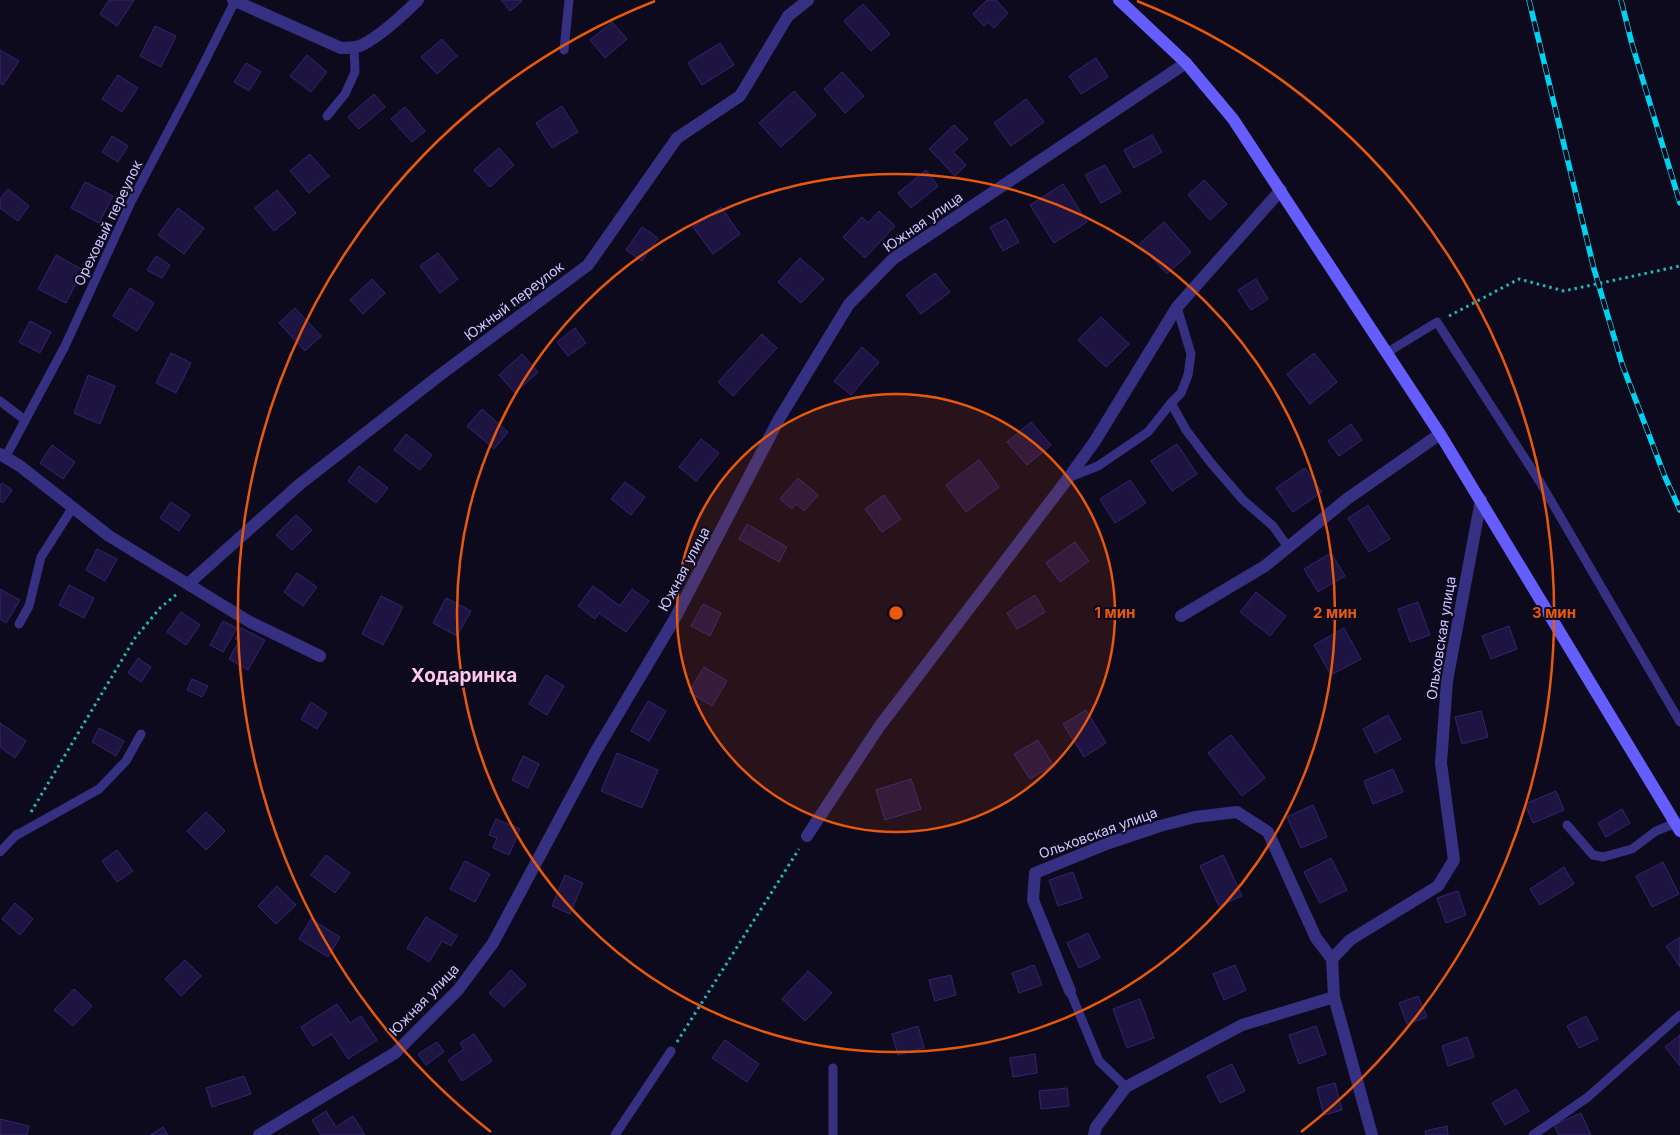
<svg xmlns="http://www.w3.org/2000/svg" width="1680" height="1135" viewBox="0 0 1680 1135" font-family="Inter,sans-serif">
<rect width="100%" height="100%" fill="#0e0a1e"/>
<g fill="#1e1441" stroke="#34246f">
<path d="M 109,0 L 134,0 L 117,26 L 100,14 Z"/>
<path d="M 501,0 L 521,0 L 522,1 L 510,11 Z"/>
<path d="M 987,0 L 996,0 L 1008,13 L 994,28 L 988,22 L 984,26 L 973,14 Z"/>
<path d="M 863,4 L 890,34 L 871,51 L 844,21 Z"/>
<path d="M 612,22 L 627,39 L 605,58 L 590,40 Z"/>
<path d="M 155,26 L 176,36 L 161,67 L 140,56 Z"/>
<path d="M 442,39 L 457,56 L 437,74 L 421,57 Z"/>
<path d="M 720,43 L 734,65 L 702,85 L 688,63 Z"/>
<path d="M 0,50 L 19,61 L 3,85 L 0,83 Z"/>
<path d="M 307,55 L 327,72 L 311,92 L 290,76 Z"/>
<path d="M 1096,58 L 1108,77 L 1081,94 L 1069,76 Z"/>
<path d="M 246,63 L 261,72 L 249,91 L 234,82 Z"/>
<path d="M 842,72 L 864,96 L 845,113 L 824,89 Z"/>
<path d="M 118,75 L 138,88 L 122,112 L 102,99 Z"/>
<path d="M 794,91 L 816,115 L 781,147 L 759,123 Z"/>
<path d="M 374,94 L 385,107 L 359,129 L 348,117 Z"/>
<path d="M 1026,99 L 1044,122 L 1011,146 L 994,123 Z"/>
<path d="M 562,106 L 578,132 L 552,148 L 536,123 Z"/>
<path d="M 405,107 L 425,131 L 412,142 L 391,119 Z"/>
<path d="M 954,125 L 968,139 L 953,152 L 966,165 L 955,176 L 929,149 Z"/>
<path d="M 1152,135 L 1162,152 L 1134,168 L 1124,150 Z"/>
<path d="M 112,136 L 128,146 L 118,162 L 102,152 Z"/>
<path d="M 499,148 L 514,165 L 490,187 L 474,170 Z"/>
<path d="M 310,154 L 329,176 L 309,193 L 290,171 Z"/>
<path d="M 1105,165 L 1121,192 L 1101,203 L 1085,175 Z"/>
<path d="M 926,170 L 938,186 L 911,208 L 898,193 Z"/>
<path d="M 1204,180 L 1227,204 L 1210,220 L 1188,195 Z"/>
<path d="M 85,182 L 113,196 L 99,223 L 71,208 Z"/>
<path d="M 1063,184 L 1087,222 L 1054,243 L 1030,205 Z"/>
<path d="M 8,189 L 29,206 L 18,221 L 0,208 L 0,199 Z"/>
<path d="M 277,190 L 296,213 L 274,231 L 255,208 Z"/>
<path d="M 721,207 L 740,234 L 713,254 L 693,227 Z"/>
<path d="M 178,208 L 204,228 L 184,254 L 158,235 Z"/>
<path d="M 879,211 L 895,226 L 865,258 L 843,237 L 862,217 L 868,223 Z"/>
<path d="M 1006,219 L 1019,242 L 1003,251 L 990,227 Z"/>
<path d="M 1164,222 L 1191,252 L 1167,274 L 1139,244 Z"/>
<path d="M 642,227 L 658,238 L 642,261 L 626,250 Z"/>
<path d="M 438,253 L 458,279 L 440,293 L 420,266 Z"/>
<path d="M 56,255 L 83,270 L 66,303 L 38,289 Z"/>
<path d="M 156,256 L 170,265 L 162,278 L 147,270 Z"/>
<path d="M 800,258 L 824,279 L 801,303 L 778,282 Z"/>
<path d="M 935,273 L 950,292 L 921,314 L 906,295 Z"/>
<path d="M 372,279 L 385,293 L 363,314 L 350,300 Z"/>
<path d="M 1256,279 L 1268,299 L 1251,310 L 1238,290 Z"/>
<path d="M 130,288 L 154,303 L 137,331 L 113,316 Z"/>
<path d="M 295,308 L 321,336 L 305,351 L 279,323 Z"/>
<path d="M 1101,317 L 1129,344 L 1106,367 L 1078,340 Z"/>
<path d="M 30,321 L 51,332 L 40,353 L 19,342 Z"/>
<path d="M 575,328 L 586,343 L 568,356 L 557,342 Z"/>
<path d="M 762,334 L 777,348 L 733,396 L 718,382 Z"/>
<path d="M 862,347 L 879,362 L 851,395 L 834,381 Z"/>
<path d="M 171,353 L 191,363 L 176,393 L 156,383 Z"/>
<path d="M 1314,353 L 1337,382 L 1310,404 L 1287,374 Z"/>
<path d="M 522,354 L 538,372 L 515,393 L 499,375 Z"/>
<path d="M 88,375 L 115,386 L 100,424 L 74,413 Z"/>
<path d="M 482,409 L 508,432 L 494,449 L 467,426 Z"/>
<path d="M 1031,422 L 1051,445 L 1027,465 L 1007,442 Z"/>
<path d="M 1351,424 L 1362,440 L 1339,456 L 1328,441 Z"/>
<path d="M 406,434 L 432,455 L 420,470 L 394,450 Z"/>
<path d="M 701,439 L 719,453 L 696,481 L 679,467 Z"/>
<path d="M 1177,444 L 1197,474 L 1172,491 L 1151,461 Z"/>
<path d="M 52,445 L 75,462 L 63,479 L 40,463 Z"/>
<path d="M 979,460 L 999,487 L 966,512 L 946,485 Z"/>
<path d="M 359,466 L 388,488 L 376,503 L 348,481 Z"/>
<path d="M 1305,468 L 1322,492 L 1293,512 L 1276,488 Z"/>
<path d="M 798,478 L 818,495 L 804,511 L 796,504 L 792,509 L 780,499 Z"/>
<path d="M 1130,480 L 1146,503 L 1115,523 L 1100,499 Z"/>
<path d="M 625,482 L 645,497 L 631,515 L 611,499 Z"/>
<path d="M 2,483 L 12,490 L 3,503 L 0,501 L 0,486 Z"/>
<path d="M 884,495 L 901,519 L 882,532 L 865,509 Z"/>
<path d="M 171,502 L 190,515 L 179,531 L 160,518 Z"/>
<path d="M 1368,505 L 1390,539 L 1369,552 L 1348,518 Z"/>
<path d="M 296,515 L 312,530 L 292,550 L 276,535 Z"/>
<path d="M 747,524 L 787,547 L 779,562 L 739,539 Z"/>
<path d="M 1075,542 L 1089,561 L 1060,582 L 1046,563 Z"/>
<path d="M 97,549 L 117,559 L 105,581 L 86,570 Z"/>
<path d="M 1331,553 L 1345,576 L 1318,592 L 1304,569 Z"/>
<path d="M 297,573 L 317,587 L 303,606 L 284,592 Z"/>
<path d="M 69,585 L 94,598 L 84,618 L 59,605 Z"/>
<path d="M 593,586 L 620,606 L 632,589 L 649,601 L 626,632 L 599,613 L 595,619 L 578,606 Z"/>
<path d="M 0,589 L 20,600 L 6,623 L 0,619 Z"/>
<path d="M 1256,592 L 1286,616 L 1270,636 L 1240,612 Z"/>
<path d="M 1035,595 L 1045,612 L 1017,629 L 1007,613 Z"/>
<path d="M 381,596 L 403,607 L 383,645 L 362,634 Z"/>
<path d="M 446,598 L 471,611 L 457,636 L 433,623 Z"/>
<path d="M 1418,602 L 1430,635 L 1410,642 L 1398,609 Z"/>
<path d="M 703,604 L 721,613 L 710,636 L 691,626 Z"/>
<path d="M 181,612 L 200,625 L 186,645 L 167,632 Z"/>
<path d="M 223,621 L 237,628 L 223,652 L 210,645 Z"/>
<path d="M 1509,626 L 1517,649 L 1491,659 L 1482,636 Z"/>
<path d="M 241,628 L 265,640 L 248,670 L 229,659 L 239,641 L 235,639 Z"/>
<path d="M 1344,628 L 1361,659 L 1331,675 L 1314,645 Z"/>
<path d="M 138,658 L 151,667 L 141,682 L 128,673 Z"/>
<path d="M 704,667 L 727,681 L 712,706 L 689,692 Z"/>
<path d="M 546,675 L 564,686 L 547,715 L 529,704 Z"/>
<path d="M 192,679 L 208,686 L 202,697 L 187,690 Z"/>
<path d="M 648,701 L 666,711 L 649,741 L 631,731 Z"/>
<path d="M 311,702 L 327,713 L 317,729 L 301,719 Z"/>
<path d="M 1086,710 L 1106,743 L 1084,757 L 1063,724 Z"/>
<path d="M 1481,711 L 1488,737 L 1462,744 L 1455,717 Z"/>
<path d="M 1388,715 L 1401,739 L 1375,753 L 1363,729 Z"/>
<path d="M 0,723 L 26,741 L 15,758 L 0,747 Z"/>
<path d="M 99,728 L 124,741 L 116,756 L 92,742 Z"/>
<path d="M 1231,735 L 1265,778 L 1242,796 L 1208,753 Z"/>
<path d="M 1038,740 L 1053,765 L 1030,779 L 1014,754 Z"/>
<path d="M 617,753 L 658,770 L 642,808 L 601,791 Z"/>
<path d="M 523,756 L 539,764 L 528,788 L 512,780 Z"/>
<path d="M 1393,769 L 1403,792 L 1373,804 L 1364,781 Z"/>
<path d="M 911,779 L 921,809 L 885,820 L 876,790 Z"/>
<path d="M 1556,791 L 1564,810 L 1533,823 L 1525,804 Z"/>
<path d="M 1313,805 L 1327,837 L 1301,848 L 1287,817 Z"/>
<path d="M 1622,809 L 1630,823 L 1606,837 L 1598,823 Z"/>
<path d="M 206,812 L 225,831 L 206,850 L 187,831 Z"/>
<path d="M 496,819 L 520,829 L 509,855 L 493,848 L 497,838 L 489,835 Z"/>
<path d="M 117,850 L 133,871 L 117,882 L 102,861 Z"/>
<path d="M 326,855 L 350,873 L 335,893 L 311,875 Z"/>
<path d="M 1223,855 L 1242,896 L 1219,906 L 1200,866 Z"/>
<path d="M 1331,858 L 1347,890 L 1320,903 L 1304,872 Z"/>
<path d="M 465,861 L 490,874 L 475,902 L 450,889 Z"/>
<path d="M 1663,862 L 1679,894 L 1652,907 L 1636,876 Z"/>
<path d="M 1564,867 L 1574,884 L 1540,905 L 1530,889 Z"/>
<path d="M 1073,872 L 1082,898 L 1058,906 L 1049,880 Z"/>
<path d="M 565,875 L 583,883 L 570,914 L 552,906 Z"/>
<path d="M 277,886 L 296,905 L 276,924 L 258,906 Z"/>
<path d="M 1458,891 L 1466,915 L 1446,923 L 1437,898 Z"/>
<path d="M 15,903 L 33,919 L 20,935 L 2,919 Z"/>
<path d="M 426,917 L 457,936 L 451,946 L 442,941 L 429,962 L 407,948 Z"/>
<path d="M 311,919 L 340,937 L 328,957 L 299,939 Z"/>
<path d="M 1088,933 L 1100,958 L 1079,968 L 1067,943 Z"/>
<path d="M 1680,937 L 1680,967 L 1666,946 Z"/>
<path d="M 185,960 L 201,976 L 181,996 L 165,979 Z"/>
<path d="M 1034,965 L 1042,985 L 1019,993 L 1012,973 Z"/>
<path d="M 1235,965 L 1246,990 L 1224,1000 L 1213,974 Z"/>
<path d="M 511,970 L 526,985 L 504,1007 L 489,993 Z"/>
<path d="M 808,971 L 832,993 L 805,1021 L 782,999 Z"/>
<path d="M 951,975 L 956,995 L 935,1001 L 929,980 Z"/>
<path d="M 74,989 L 92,1006 L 73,1026 L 54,1010 Z"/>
<path d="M 1418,996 L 1427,1017 L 1407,1024 L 1399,1003 Z"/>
<path d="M 1140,999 L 1154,1038 L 1127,1048 L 1113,1009 Z"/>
<path d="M 337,1004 L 350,1023 L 361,1016 L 377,1040 L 348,1059 L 332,1034 L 313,1046 L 301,1027 Z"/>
<path d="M 1586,1016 L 1598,1039 L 1579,1048 L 1567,1026 Z"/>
<path d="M 918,1026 L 924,1048 L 898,1055 L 892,1034 Z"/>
<path d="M 1316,1026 L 1326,1054 L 1299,1064 L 1289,1035 Z"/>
<path d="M 474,1034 L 492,1061 L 462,1081 L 448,1060 L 464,1049 L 460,1043 Z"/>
<path d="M 1680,1035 L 1680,1066 L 1665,1047 Z"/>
<path d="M 1467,1037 L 1474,1057 L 1448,1066 L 1442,1046 Z"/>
<path d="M 725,1040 L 759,1064 L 747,1082 L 712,1058 Z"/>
<path d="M 437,1042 L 444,1052 L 426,1065 L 418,1054 Z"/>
<path d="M 1035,1054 L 1037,1073 L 1013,1077 L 1010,1058 Z"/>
<path d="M 1232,1064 L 1245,1091 L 1220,1103 L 1207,1076 Z"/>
<path d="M 244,1076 L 251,1094 L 212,1107 L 206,1088 Z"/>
<path d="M 1335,1083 L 1342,1110 L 1324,1115 L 1317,1088 Z"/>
<path d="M 1067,1088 L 1069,1106 L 1041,1109 L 1039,1091 Z"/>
<path d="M 1516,1089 L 1529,1111 L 1505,1125 L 1492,1103 Z"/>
<path d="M 326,1111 L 336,1127 L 353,1116 L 365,1135 L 321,1135 L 312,1120 Z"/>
<path d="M 1581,1113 L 1591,1135 L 1559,1135 L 1554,1125 Z"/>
<path d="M 0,1119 L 29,1126 L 27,1135 L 0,1135 Z"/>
<path d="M 1447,1126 L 1448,1135 L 1426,1135 L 1425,1131 Z"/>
<path d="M 163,1127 L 168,1135 L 150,1135 Z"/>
</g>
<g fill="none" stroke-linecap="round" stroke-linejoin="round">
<g stroke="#21b9b3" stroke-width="3" stroke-dasharray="2.5 4" stroke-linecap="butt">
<path d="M 1449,316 L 1519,279 L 1564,291 L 1680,266"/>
<path d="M 31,812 L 135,638 L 160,608 L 177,594"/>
<path d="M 677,1042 L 799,849"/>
</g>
<g stroke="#353082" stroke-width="9">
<path d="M 564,50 L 569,0"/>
<path d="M 327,116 L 345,94 L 355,72 L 354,48"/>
<path d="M 1388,352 L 1437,322 L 1540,482 L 1680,722"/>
<path d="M 0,401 L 25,420"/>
<path d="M 1171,403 L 1186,430 L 1211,463 L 1243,500 L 1273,526 L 1288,547"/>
<path d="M 6,456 L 65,346 L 131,202 L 200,71 L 235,1"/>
<path d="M 1070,477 L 1098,466 L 1148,432 L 1171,403 L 1181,393 L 1188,375 L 1191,354 L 1177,307"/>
<path d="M 19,624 L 29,606 L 41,557 L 73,507"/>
<path d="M 1567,825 L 1593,855 L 1603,857 L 1632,849 L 1656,831 L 1676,823"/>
<path d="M 17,835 L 99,789 L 126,761 L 141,734"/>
<path d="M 0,852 L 17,834"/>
<path d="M 1070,991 L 1099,1061 L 1126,1087"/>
<path d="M 833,1068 L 833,1135"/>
<path d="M 615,1135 L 671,1051"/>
<path d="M 1533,1135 L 1588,1097 L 1680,1015"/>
</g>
<g stroke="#353082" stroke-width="12">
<path d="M 233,0 L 341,48 C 349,48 357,48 364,44 C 382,34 404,14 418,0"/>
<path d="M 0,454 L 20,466 L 109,536 L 250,622 L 320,656"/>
<path d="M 188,584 L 300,484 L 440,375 L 588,265 L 677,138 L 740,96 L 788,16 L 808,0"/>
<path d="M 1181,616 L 1265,566 L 1347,499 L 1440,434"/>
<path d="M 807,836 L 879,727 L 1069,477 L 1095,441 L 1177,307 L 1281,190"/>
<path d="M 1070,991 L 1033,900 L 1035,873 L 1109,843 L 1160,826 L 1195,817 L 1237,812 L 1268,832 L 1316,938 L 1332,959"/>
<path d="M 259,1135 L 395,1053 L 458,990 L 493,943 L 596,751 L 674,620 L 779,419 L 849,304 L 893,259 L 1186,63"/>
<path d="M 1094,1135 L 1096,1127 L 1126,1087 L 1242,1025 L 1334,997"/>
<path d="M 1372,1135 L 1334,997 L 1332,959 L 1350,940 L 1438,886 L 1454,860 L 1441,763 L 1447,681 L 1481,500"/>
</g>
<path stroke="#665dff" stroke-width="12" d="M 1119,0 L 1186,63 L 1233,119 L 1440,434 L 1680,831"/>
<defs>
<g id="rail">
<path d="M 1529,0 L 1594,269 L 1622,364 L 1665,477 L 1680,510"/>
<path d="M 1621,0 L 1632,44 L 1680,203"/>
</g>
</defs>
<use href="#rail" stroke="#00d3f1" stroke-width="5.5"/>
<use href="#rail" stroke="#0e0a1e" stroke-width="4" stroke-dasharray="11" stroke-linecap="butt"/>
</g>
<circle cx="896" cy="613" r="219" fill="#e8590c" fill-opacity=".12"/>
<g fill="none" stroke="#e8590c" stroke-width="2.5">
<circle cx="896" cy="613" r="219"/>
<circle cx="896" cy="613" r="439"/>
<path d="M491 1132A658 658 0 0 1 655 1M1137 1A658 658 0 0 1 1301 1132"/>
</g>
<g text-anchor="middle" stroke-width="4" stroke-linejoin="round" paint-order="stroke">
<g font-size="14" fill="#cec6ff" stroke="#0e0a1e">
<text transform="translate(923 222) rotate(-35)" y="5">Южная улица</text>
<text transform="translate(108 223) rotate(-64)" y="5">Ореховый переулок</text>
<text transform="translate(514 301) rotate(-37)" y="5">Южный переулок</text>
<text transform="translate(684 569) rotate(-62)" y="5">Южная улица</text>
<text transform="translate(1441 638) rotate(-81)" y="5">Ольховская улица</text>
<text transform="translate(1098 833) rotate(-20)" y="5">Ольховская улица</text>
<text transform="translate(424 1000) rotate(-46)" y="5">Южная улица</text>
</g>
<g font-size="19" font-weight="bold" fill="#ffc8ea" stroke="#0e0a1e">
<text x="464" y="682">Ходаринка</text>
</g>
</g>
<circle cx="896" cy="613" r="8" fill="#e8590c" stroke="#0e0a1e" stroke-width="2.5"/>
<g font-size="15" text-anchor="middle" font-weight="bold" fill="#e8590c" stroke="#0e0a1e" stroke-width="4" stroke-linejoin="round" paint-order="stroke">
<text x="1115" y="618">1 мин</text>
<text x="1335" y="618">2 мин</text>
<text x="1554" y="618">3 мин</text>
</g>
</svg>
